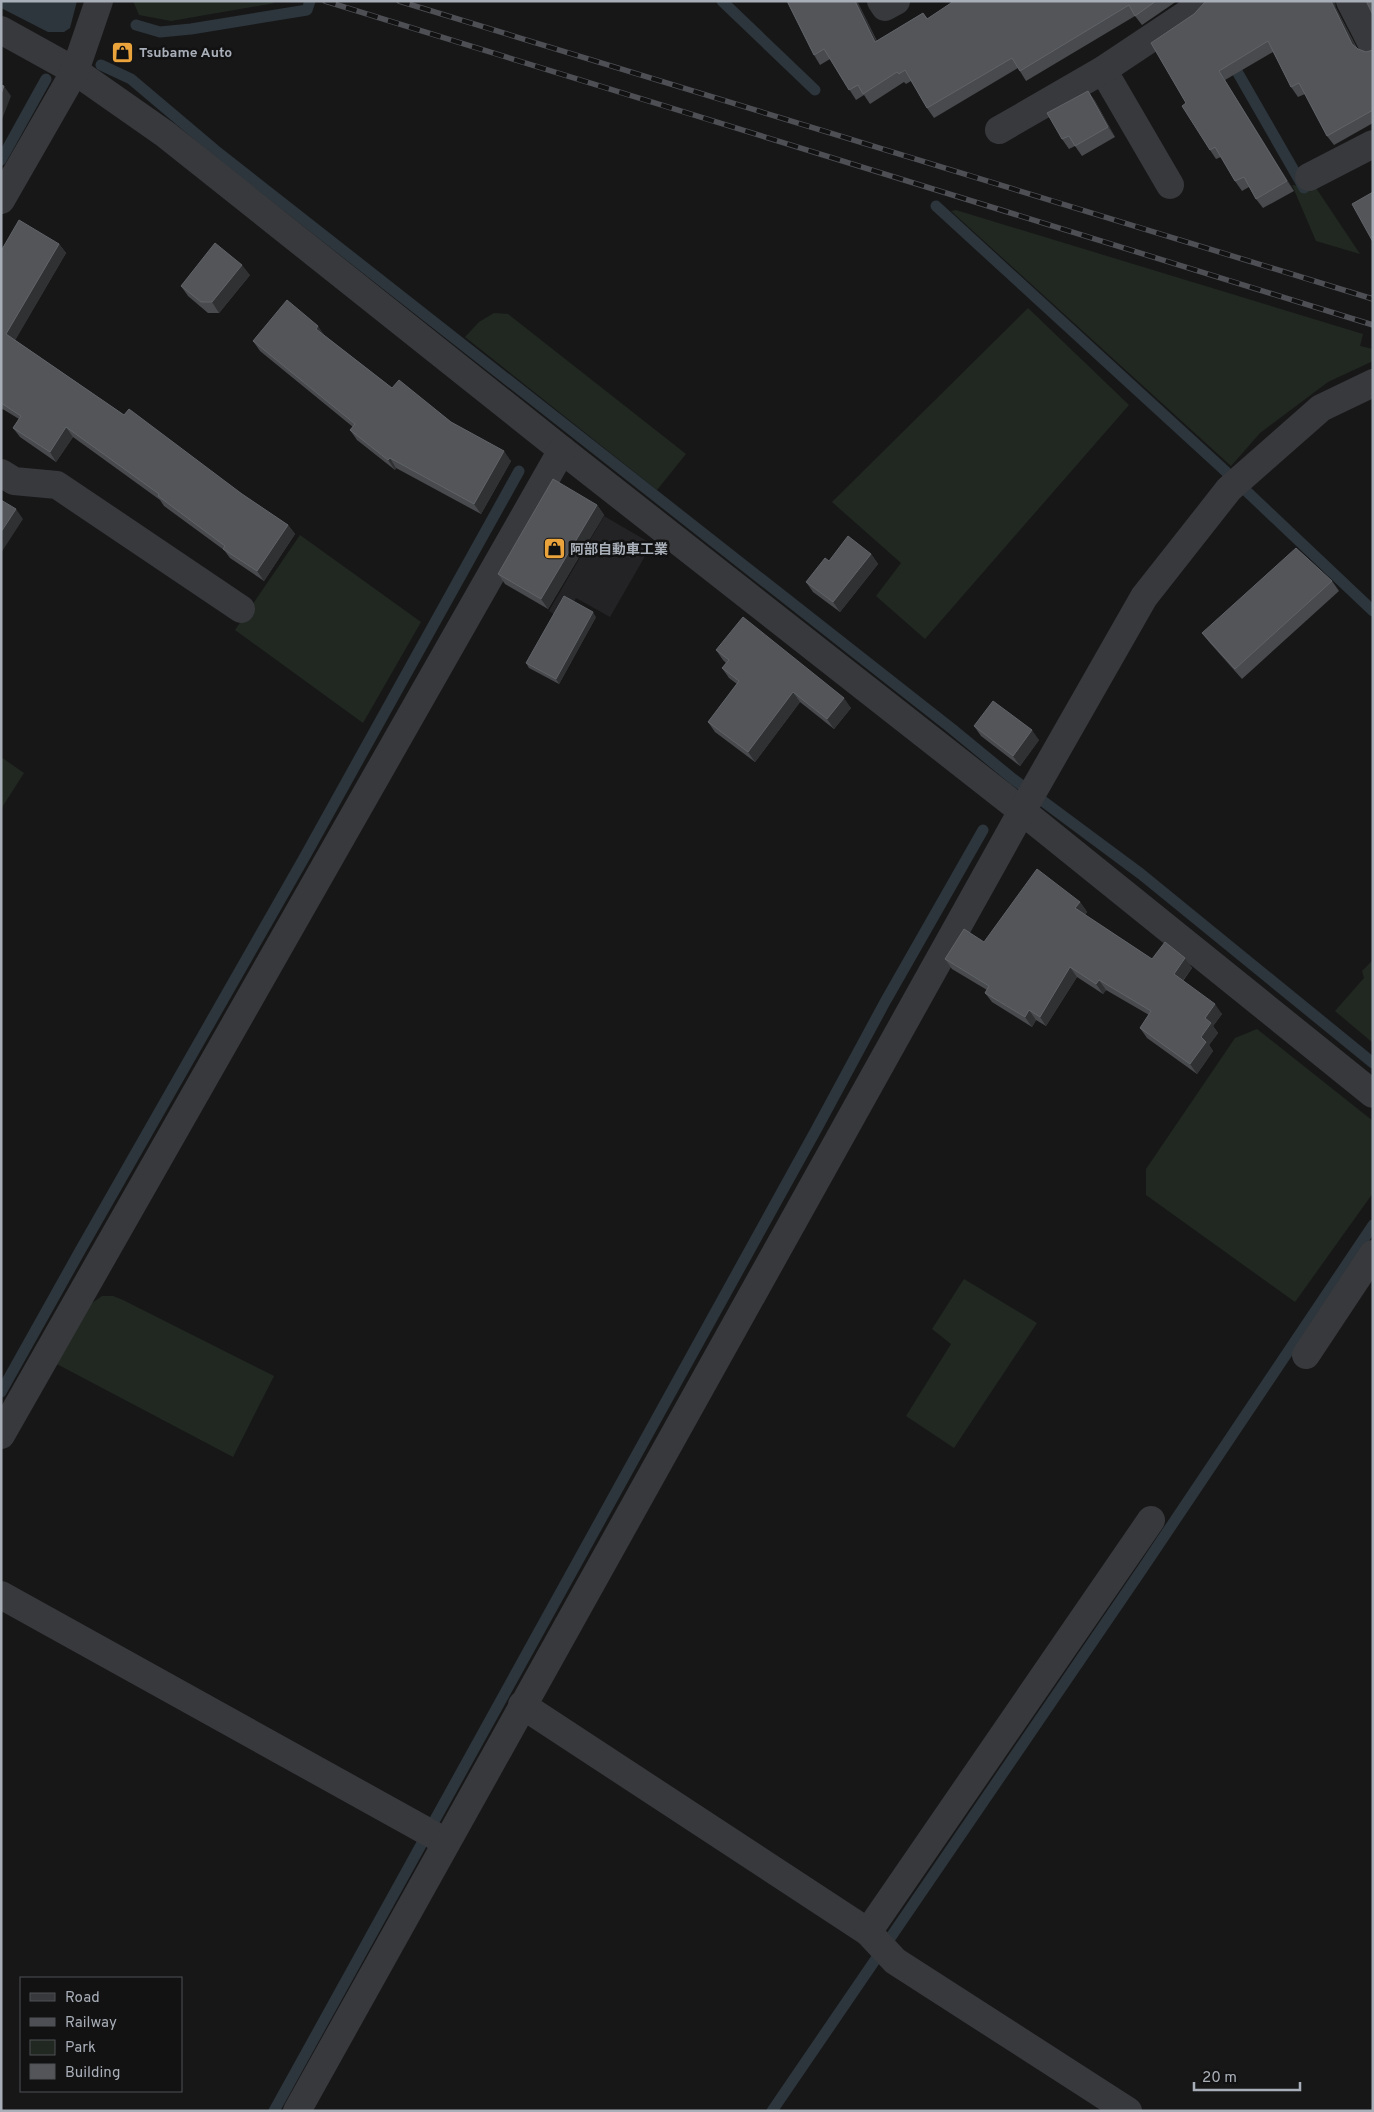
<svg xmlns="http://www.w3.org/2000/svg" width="1374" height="2112" viewBox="0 0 1374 2112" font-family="Overpass,'Noto Sans JP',sans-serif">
<rect width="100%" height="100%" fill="#171718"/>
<path fill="#232325" d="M 604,516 L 652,544 L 610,617 L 576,598 L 563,620 L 549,611 Z"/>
<g fill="#212821">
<path d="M 133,1 L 270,1 L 275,3 L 171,21 L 139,15 Z"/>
<path d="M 1292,185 L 1316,188 L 1360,254 L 1316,241 Z"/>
<path d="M 956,210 L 1363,334 L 1360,346 L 1373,349 L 1373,361 L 1328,382 L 1260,433 L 1231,466 L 951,211 Z"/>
<path d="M 1028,308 L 1129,405 L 925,639 L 876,596 L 901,563 L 832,502 Z"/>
<path d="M 494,313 L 508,314 L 686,454 L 657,490 L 465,337 L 479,322 Z"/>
<path d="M 300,535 L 421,622 L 363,723 L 235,630 Z"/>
<path d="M 1,757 L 24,773 L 1,809 Z"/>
<path d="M 1373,960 L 1373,1043 L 1335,1011 L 1364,978 L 1362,971 Z"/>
<path d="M 1257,1029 L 1373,1121 L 1373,1193 L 1295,1302 L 1146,1195 L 1146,1169 L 1235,1038 Z"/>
<path d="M 964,1279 L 1037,1323 L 954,1448 L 906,1416 L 951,1344 L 932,1329 Z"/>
<path d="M 102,1296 L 113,1296 L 123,1300 L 274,1376 L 233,1457 L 53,1362 L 89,1305 Z"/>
</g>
<path fill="#2d363c" d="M 1,1 L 77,1 L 70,28 L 64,32 L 48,32 L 1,8 Z"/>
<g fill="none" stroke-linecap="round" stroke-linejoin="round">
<g stroke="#2d363c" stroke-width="11">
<path d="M 722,1 L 815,90"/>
<path d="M 136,25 L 160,32 L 191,29 L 307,10 L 310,1"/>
<path d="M 1231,61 L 1304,188"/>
<path d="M 101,65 L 131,79 L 215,150 L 951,728 L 1013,779 L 1141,874 L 1373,1063"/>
<path d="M 1,160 L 46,79"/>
<path d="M 936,206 L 1222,468 L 1373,611"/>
<path d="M 1,1392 L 81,1249 L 304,858 L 519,471"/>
<path d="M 274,2111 L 816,1130 L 885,1002 L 983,830"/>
<path d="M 772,2111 L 1143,1568 L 1373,1225"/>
</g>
<g stroke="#38393d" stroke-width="28">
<path d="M 881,1 L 885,7 L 896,1"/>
<path d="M 1350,1 L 1373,46"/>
<path d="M 1,30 L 75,71 L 165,134 L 562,450 L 1022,811 L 1373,1094"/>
<path d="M 1103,70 L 1170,185"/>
<path d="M 999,130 L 1103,70 L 1190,12 L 1202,1"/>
<path d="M 1309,177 L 1373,144"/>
<path d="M 1,200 L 75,71 L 99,1"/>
<path d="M 1,473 L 14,481 L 57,485 L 241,609"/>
<path d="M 1306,1355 L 1373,1254"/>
<path d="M 1,1435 L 562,450"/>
<path d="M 1,1595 L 446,1842"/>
<path d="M 522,1705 L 868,1932 L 895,1961 L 1128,2111"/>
<path d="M 868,1932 L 1151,1520"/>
<path d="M 297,2111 L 1022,811 L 1144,597 L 1229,489 L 1321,408 L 1373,383"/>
</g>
<defs>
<g id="rail">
<path d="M 325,1 L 1373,325"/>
<path d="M 399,1 L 1373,299"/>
</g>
</defs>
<use href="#rail" stroke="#4d4f54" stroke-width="5.5"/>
<use href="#rail" stroke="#121213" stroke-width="4" stroke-dasharray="11" stroke-linecap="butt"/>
</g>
<g fill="#484a4d">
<path d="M 787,1 L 857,1 L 877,41 L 923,13 L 928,19 L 954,1 L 1177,1 L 1142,25 L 1135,16 L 1026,81 L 1018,68 L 934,118 L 927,108 L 911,81 L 906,84 L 904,82 L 870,104 L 864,95 L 856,100 L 830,59 L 820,65 L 814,55 Z"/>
<path d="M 1336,8 L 1357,48 L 1366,52 L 1373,50 L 1373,123 L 1334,145 L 1327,136 L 1305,94 L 1298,97 L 1291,87 L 1273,52 L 1225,80 L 1294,191 L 1263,208 L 1256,199 L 1249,187 L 1242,191 L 1235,181 L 1221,157 L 1216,159 L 1210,150 L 1186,103 L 1151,43 Z"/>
<path d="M 1088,91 L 1095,101 L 1115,137 L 1082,156 L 1075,146 L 1069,149 L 1062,139 Z"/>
<path d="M 59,244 L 66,253 L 15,340 L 124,415 L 288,525 L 295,534 L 264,581 L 230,558 L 224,550 L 164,506 L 160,500 L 73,437 L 56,462 L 20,437 L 13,428 L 19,419 L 1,408 L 1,251 Z"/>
<path d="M 250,275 L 219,313 L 208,313 L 188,296 L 181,286 Z"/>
<path d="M 324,335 L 392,388 L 451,422 L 511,461 L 481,514 L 396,468 L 395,470 L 357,440 L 350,430 L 353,427 L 260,351 L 253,341 Z"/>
<path d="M 597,505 L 604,515 L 548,609 L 505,584 L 498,574 Z"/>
<path d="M 871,554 L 878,564 L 840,612 L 813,592 L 806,582 L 829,561 Z"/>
<path d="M 1332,581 L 1339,591 L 1242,679 L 1210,643 L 1202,633 Z"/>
<path d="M 596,617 L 559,684 L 529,668 L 526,663 Z"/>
<path d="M 716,650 L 851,708 L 834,729 L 800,702 L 755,762 L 715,732 L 708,722 L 737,684 L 729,678 L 722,668 L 726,663 L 723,660 Z"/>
<path d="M 974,726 L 1039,740 L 1020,766 L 981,736 Z"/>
<path d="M 1080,902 L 1087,912 L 1085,915 L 1152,959 L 1185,958 L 1192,968 L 1183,981 L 1222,1014 L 1213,1026 L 1218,1033 L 1209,1045 L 1213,1051 L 1197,1074 L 1147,1038 L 1140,1028 L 1149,1015 L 1106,990 L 1103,994 L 1077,977 L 1046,1026 L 1036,1020 L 1032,1027 L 992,1002 L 985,993 L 987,990 L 952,969 L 945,959 L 984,942 Z"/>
</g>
<g fill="#303133">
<path d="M 855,1 L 857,1 L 882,52 L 875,42 Z"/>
<path d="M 1331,1 L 1335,1 L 1336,8 L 1359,53 L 1352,44 Z"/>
<path d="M 1219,71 L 1225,80 L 1294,191 L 1287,181 Z"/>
<path d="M 4,86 L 11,96 L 1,122 L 1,94 Z"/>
<path d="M 1088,91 L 1095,101 L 1115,137 L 1108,127 Z"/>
<path d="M 59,244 L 66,253 L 13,344 L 6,334 Z"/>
<path d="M 242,265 L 250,275 L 219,313 L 212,302 Z"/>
<path d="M 318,326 L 325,336 L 316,329 Z"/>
<path d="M 66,427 L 73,437 L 56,462 L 50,452 Z"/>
<path d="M 504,451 L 511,461 L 481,514 L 474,504 Z"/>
<path d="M 390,458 L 396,468 L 395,470 L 388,460 Z"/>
<path d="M 597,505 L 604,515 L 548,609 L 541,599 Z"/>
<path d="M 16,509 L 23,519 L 1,553 L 1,532 Z"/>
<path d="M 288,525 L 295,534 L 264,581 L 257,571 Z"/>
<path d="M 871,554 L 878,564 L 840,612 L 833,602 Z"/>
<path d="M 593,612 L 596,617 L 559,684 L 556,679 Z"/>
<path d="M 793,692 L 800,702 L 755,762 L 748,752 Z"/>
<path d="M 844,698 L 851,708 L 834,729 L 827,719 Z"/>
<path d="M 1032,730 L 1039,740 L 1020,766 L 1013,756 Z"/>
<path d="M 1080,902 L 1087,912 L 1082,918 L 1075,908 Z"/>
<path d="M 1185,958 L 1192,968 L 1180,984 L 1174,974 Z"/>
<path d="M 1070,967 L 1077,977 L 1046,1026 L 1040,1017 Z"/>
<path d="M 1099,980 L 1106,990 L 1103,994 L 1096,984 Z"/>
<path d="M 1215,1004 L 1222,1014 L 1213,1026 L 1218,1033 L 1209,1045 L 1213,1051 L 1197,1074 L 1190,1064 L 1201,1037 L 1205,1018 Z"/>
<path d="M 1029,1010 L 1036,1020 L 1032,1027 L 1025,1017 Z"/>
</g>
<g fill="#535559" stroke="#606368">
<path d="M 787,1 L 855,1 L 875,42 L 923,13 L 927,19 L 954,1 L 1156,1 L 1135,16 L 1129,5 L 1020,71 L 1012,58 L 927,108 L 905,70 L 899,74 L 897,72 L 863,94 L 858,85 L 849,90 L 824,49 L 814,55 Z"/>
<path d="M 1206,1 L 1331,1 L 1352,44 L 1358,49 L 1366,52 L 1373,50 L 1373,110 L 1327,136 L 1299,83 L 1291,87 L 1268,41 L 1219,71 L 1287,181 L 1256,199 L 1244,177 L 1235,181 L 1215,147 L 1210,150 L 1182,106 L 1186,103 L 1151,43 L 1194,14 Z"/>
<path d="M 1366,1 L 1373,1 L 1373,15 Z"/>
<path d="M 1,85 L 4,86 L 1,94 Z"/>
<path d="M 1088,91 L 1108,127 L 1075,146 L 1069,136 L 1062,139 L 1047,113 Z"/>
<path d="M 1373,192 L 1373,242 L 1352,204 Z"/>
<path d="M 19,220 L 59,244 L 6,334 L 124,415 L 129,409 L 242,494 L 288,525 L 257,571 L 223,549 L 225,546 L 158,496 L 159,494 L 66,427 L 50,452 L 13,428 L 21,416 L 1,403 L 1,251 Z"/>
<path d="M 215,243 L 242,265 L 212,302 L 201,302 L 181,286 Z"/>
<path d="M 287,300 L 318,326 L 316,329 L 392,388 L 399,380 L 451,422 L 504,451 L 474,504 L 390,458 L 388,460 L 350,430 L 355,424 L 253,341 Z"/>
<path d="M 553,479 L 597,505 L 541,599 L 498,574 Z"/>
<path d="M 1,500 L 16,509 L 1,532 Z"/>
<path d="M 848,536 L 871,554 L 833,602 L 806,582 L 825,558 L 829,561 Z"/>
<path d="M 1296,548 L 1332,581 L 1235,669 L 1202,633 Z"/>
<path d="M 564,596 L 593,612 L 556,679 L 526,663 Z"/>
<path d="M 743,617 L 844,698 L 827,719 L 793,692 L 748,752 L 708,722 L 739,681 L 722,668 L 729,660 L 716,650 Z"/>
<path d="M 993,701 L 1032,730 L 1013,756 L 974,726 Z"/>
<path d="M 1037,869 L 1080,902 L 1075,908 L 1152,959 L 1165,942 L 1185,958 L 1174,974 L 1215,1004 L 1205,1018 L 1211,1023 L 1201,1037 L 1206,1042 L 1190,1064 L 1140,1028 L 1151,1011 L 1099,980 L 1096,984 L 1070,967 L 1040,1017 L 1029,1010 L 1025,1017 L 985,993 L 989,986 L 945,959 L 964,929 L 984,942 Z"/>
</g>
<defs>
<symbol id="shop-square" viewBox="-11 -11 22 22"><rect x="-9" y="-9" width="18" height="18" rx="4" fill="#eba43c" stroke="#121213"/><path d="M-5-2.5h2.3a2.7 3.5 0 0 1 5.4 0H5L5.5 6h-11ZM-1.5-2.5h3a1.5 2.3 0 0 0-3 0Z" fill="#111"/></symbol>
</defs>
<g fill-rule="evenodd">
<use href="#shop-square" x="110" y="40" width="25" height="25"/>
<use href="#shop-square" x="542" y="536" width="25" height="25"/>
</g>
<g text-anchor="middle" stroke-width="5" stroke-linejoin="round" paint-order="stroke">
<g font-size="14" font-weight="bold" fill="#a9afb8" stroke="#121213" text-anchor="start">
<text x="139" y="57">Tsubame Auto</text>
<text x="570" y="554">阿部自動車工業</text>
</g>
</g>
<rect width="1374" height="2112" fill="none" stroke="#a9afb8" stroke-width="5"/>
<rect x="20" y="1977" width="162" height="115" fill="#121213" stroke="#4e5155"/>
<rect x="30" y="1993" width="25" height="8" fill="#38393d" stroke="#4e5155"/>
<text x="65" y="2002" font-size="15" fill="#a9afb8">Road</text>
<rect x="30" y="2018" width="25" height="8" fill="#4d4f54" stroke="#4e5155"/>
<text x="65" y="2027" font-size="15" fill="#a9afb8">Railway</text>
<rect x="30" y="2040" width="25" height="15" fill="#212821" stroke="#4e5155"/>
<text x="65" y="2052" font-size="15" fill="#a9afb8">Park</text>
<rect x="30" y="2064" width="25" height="15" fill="#535559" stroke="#4e5155"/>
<text x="65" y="2077" font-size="15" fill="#a9afb8">Building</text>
<path d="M1194 2082v8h106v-8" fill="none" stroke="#a9afb8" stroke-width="2.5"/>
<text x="1202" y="2082" font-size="15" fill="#a9afb8" stroke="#121213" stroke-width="4" paint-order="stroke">20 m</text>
</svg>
